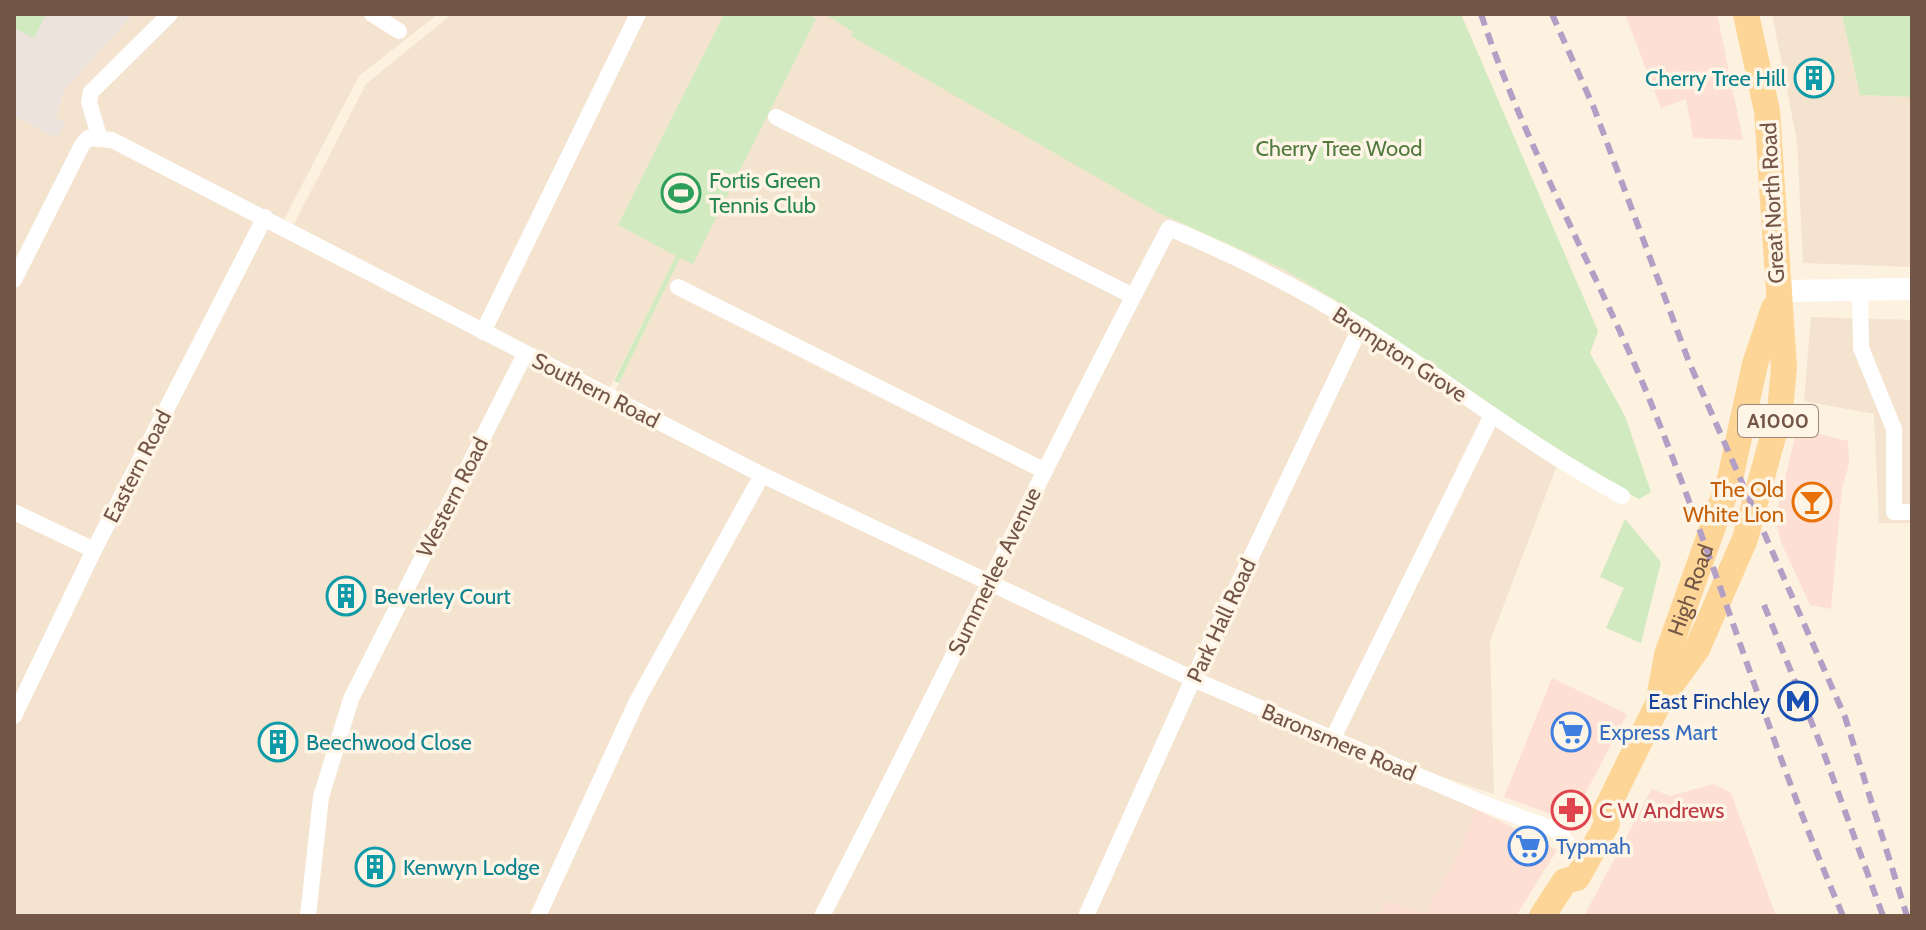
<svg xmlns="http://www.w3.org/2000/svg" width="1926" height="930" viewBox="0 0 1926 930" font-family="Cabin,sans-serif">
<rect width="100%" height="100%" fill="#fdf1e0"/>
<g fill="#f4e3cf">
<path d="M 133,14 L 438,14 L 359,76 L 281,225 L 291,230 L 366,84 L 452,14 L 724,14 L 618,225 L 677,255 L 608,391 L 614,394 L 680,257 L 693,263 L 816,19 L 808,14 L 825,14 L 854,32 L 852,36 L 1196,232 L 1283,269 L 1400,342 L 1561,455 L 1490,641 L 1494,794 L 1342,743 L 1476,809 L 1459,852 L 1425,914 L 1386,901 L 1378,916 L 14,916 L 14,116 L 57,138 L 56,118 L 64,91 Z"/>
<path d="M 1772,14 L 1842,14 L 1860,95 L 1912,97 L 1912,267 L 1803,263 L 1797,141 Z"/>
<path d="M 1811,317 L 1912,320 L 1912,523 L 1879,523 L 1874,414 L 1804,401 Z"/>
</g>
<g fill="#fddfd3">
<path d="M 1625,14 L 1717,14 L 1743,140 L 1693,138 L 1686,99 L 1661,108 Z"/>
<path d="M 1797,429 L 1848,441 L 1849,464 L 1842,488 L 1831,609 L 1810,605 L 1781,542 L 1775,519 Z"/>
<path d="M 1552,678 L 1627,714 L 1571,821 L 1504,797 Z"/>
<path d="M 1713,784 L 1731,793 L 1776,916 L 1584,916 L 1652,789 L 1670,796 Z"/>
<path d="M 1476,809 L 1557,850 L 1516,916 L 1378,916 L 1386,901 L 1425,914 L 1459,852 Z"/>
</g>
<path fill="#ebe3dc" d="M 14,14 L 133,14 L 64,91 L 56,117 L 66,123 L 57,138 L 14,116 Z"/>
<g fill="#d1eabf">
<path d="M 14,14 L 46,14 L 34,38 L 14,28 Z"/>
<path d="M 724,14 L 808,14 L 816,19 L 693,264 L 680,258 L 619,383 L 614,381 L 676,256 L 618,225 Z"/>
<path d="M 825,14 L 1461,14 L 1598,331 L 1590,353 L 1625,416 L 1651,492 L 1639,499 L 1548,448 L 1338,302 L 1283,269 L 1159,213 L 851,36 L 853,32 Z"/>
<path d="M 1842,14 L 1912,14 L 1912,97 L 1860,95 Z"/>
<path d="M 1625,519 L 1661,562 L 1641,643 L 1606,628 L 1624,588 L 1600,577 Z"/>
</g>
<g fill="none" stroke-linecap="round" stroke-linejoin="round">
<g stroke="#fff" stroke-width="16">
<path d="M 372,14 L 399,31"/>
<path d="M 776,117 L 1133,296"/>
<path d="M 99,136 L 89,102 L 91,92 L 170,14"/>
<path d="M 14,280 L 82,145 L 88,138 L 112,140 L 762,475 L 1193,679 L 1482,803 L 1561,832 L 1564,841 L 1575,850"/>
<path d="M 678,287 L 1043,470"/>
<path d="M 1860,289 L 1861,348 L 1894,429 L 1894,512 L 1912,512"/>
<path d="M 483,332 L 638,14"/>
<path d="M 14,512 L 94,550"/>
<path d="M 14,716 L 94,550 L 265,217"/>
<path d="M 1332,740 L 1492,415"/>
<path d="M 308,916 L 321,797 L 351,699 L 525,354"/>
<path d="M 538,916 L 637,701 L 762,475"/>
<path d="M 822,916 C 940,688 1049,455 1169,228 C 1236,256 1299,287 1360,326 C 1448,381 1529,446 1622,496"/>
<path d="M 1086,916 L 1193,679 L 1361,326"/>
</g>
<path stroke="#fff" stroke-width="22" d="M 1777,291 L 1912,289"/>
<g stroke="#fdd697" stroke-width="26">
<path id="s1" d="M 1659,699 L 1667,655 L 1730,479 L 1755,364 L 1774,308"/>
<path d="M 1542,916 L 1565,881 L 1577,878 L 1607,824 L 1605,812 L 1659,702 L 1697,649 L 1745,539 L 1780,411 L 1784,367 L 1767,111 L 1746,14"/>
</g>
<g stroke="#b39fc5" stroke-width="6" stroke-dasharray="12 8" stroke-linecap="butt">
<path d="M 1481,14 C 1527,152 1601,278 1655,413 C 1722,579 1772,751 1843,916"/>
<path d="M 1552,14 L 1594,108 L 1689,362 L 1845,717 L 1907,916"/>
<path d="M 1764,605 L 1822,748 L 1883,916"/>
</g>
</g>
<defs>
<symbol id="building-ring" viewBox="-11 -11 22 22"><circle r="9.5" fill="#fff5e7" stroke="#0f9aa8" stroke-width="1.5"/><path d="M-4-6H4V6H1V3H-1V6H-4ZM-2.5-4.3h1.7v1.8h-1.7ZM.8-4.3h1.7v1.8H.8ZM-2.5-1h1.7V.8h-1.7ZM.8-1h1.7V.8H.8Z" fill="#0f9aa8"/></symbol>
<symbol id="stadium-ring" viewBox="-11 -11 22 22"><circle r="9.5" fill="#fff5e7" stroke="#2e9e5b" stroke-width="1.5"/><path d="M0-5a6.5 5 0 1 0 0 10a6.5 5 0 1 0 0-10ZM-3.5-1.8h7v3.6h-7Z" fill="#2e9e5b"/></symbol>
<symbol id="bar-ring" viewBox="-11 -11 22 22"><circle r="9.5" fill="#fff5e7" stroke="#e8710a" stroke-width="1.5"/><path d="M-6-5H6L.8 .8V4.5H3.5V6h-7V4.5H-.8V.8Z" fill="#e8710a"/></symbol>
<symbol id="metro-ring" viewBox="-11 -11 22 22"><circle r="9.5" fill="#fff5e7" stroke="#1a4fb4" stroke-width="1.5"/><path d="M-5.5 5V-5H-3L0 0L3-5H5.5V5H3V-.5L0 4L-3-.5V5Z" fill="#1a4fb4"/></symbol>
<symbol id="supermarket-ring" viewBox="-11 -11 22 22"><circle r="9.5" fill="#fff5e7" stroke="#3f7fe0" stroke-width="1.5"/><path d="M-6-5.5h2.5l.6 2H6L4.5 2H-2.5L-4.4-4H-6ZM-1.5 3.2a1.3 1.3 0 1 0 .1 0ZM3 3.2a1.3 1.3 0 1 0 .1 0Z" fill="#3f7fe0"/></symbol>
<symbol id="pharmacy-ring" viewBox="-11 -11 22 22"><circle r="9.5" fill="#fff5e7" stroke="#e0444e" stroke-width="1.5"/><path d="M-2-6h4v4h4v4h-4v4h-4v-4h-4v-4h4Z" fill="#e0444e"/></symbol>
</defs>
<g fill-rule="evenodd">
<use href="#building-ring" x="1792" y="56" width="44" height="44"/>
<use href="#stadium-ring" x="659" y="171" width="44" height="44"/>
<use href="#bar-ring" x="1790" y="480" width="44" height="44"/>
<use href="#building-ring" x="324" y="574" width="44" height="44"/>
<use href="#metro-ring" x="1776" y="679" width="44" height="44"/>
<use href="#supermarket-ring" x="1549" y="710" width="44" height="44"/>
<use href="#building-ring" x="256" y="720" width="44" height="44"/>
<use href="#pharmacy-ring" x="1549" y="788" width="44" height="44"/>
<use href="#supermarket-ring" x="1506" y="824" width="44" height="44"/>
<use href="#building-ring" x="353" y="845" width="44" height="44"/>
</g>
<g text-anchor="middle" stroke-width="7" stroke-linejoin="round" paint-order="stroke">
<rect fill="#fff5e7" stroke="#9e8677" stroke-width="2" x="1738" y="405" width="80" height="32" rx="6"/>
<g font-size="20" font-weight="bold" fill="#745647">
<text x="1778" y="428">A1000</text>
</g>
<g font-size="22" fill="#0d838f" stroke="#fff5e7" text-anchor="start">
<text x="1786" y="86" text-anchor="end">Cherry Tree Hill</text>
<text x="374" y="604">Beverley Court</text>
<text x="306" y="750">Beechwood Close</text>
<text x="403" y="875">Kenwyn Lodge</text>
</g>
<g font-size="22" fill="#517a3f" stroke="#fff5e7">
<text x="1339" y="156">Cherry Tree Wood</text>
</g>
<g font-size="22" fill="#27864d" stroke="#fff5e7" text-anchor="start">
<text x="709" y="188">Fortis Green<tspan x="709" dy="25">Tennis Club</tspan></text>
</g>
<g font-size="22" fill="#745647" stroke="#fff5e7">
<text transform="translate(1772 203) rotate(-93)" y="8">Great North Road</text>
<text transform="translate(1400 354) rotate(33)" y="8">Brompton Grove</text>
<text transform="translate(596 390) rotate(27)" y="8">Southern Road</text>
<text transform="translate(137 466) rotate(-63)" y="8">Eastern Road</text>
<text transform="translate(452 497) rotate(-63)" y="8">Western Road</text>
<text transform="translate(994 571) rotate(-64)" y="8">Summerlee Avenue</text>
<text dy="8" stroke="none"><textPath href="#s1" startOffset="114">High Road</textPath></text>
<text transform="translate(1221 620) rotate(-65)" y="8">Park Hall Road</text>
<text transform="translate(1339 742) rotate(23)" y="8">Baronsmere Road</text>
</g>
<g font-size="22" fill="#c56008" stroke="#fff5e7" text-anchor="end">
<text x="1784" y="497">The Old<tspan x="1784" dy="25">White Lion</tspan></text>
</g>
<g font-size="22" fill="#164399" stroke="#fff5e7" text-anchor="end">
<text x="1770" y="709">East Finchley</text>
</g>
<g font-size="22" fill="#366cbe" stroke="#fff5e7" text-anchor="start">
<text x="1599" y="740">Express Mart</text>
<text x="1556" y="854">Typmah</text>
</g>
<g font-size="22" fill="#be3a42" stroke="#fff5e7" text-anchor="start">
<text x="1599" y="818">C W Andrews</text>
</g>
</g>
<rect width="1926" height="930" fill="none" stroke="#745647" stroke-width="32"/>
</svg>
